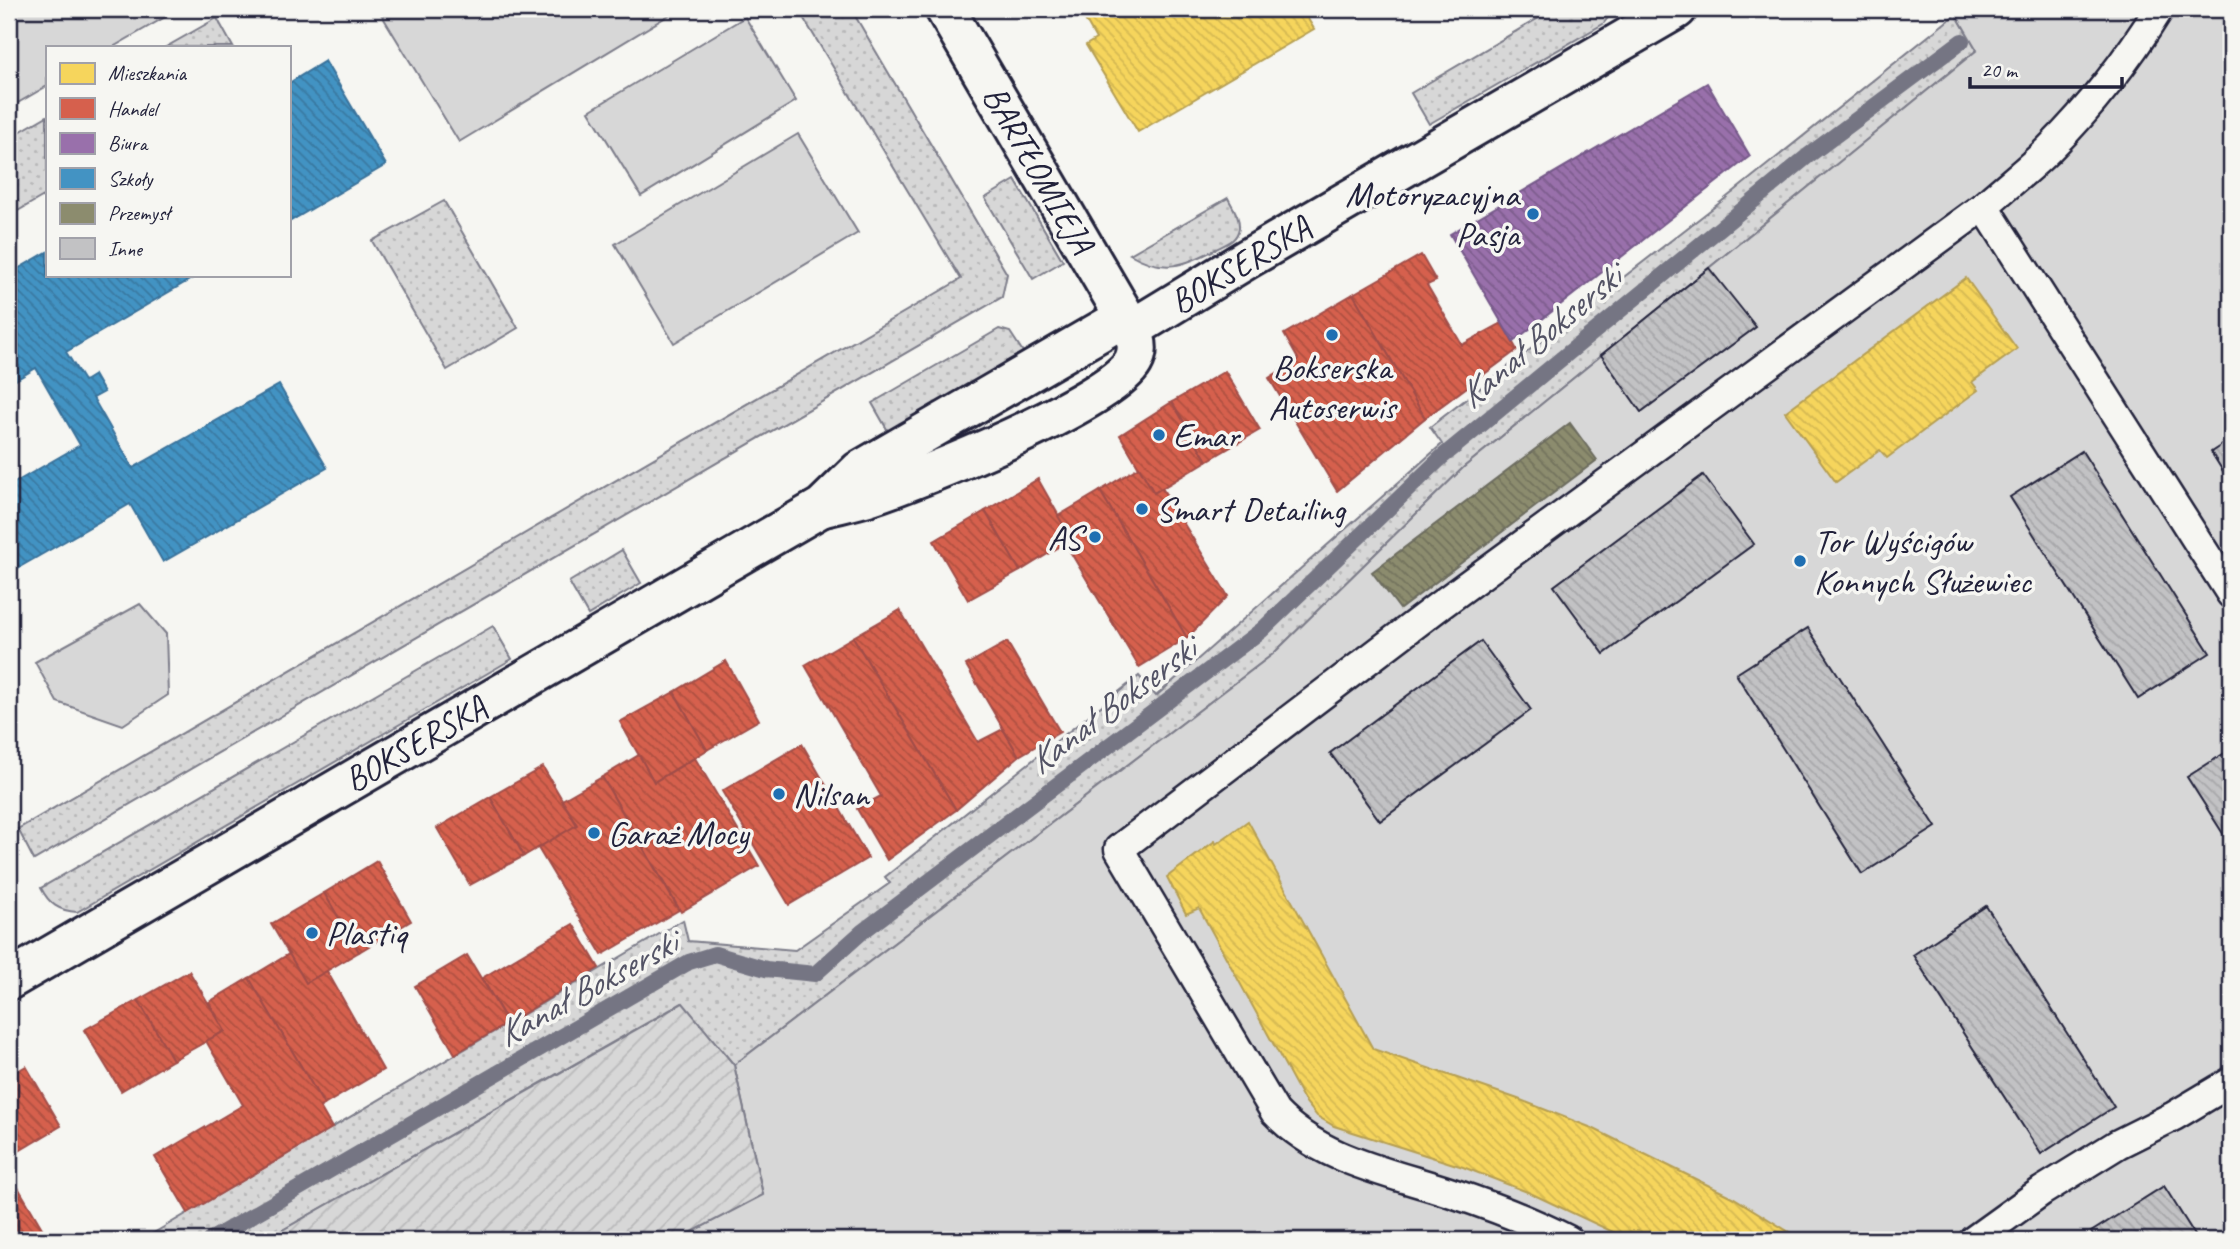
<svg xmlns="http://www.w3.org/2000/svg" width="2240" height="1249" viewBox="0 0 2240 1249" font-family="Caveat,sans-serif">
<defs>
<pattern id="grass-dots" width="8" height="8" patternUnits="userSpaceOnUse" patternTransform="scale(1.75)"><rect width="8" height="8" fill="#d7d7d7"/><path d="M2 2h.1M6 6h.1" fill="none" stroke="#b8b8b9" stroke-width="1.8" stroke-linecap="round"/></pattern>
<pattern id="garden-furrows" width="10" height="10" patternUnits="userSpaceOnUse" patternTransform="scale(1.75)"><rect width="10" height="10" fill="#d7d7d7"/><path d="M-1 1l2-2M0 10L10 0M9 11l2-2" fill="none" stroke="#b8b8b9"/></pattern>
<pattern id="homes-back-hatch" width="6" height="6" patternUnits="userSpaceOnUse" patternTransform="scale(1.75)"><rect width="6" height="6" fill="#f6d55c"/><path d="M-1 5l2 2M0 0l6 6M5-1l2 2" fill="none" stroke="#d3b751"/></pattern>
<pattern id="shops-back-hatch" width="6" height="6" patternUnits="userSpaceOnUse" patternTransform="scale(1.75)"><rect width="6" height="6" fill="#d6604d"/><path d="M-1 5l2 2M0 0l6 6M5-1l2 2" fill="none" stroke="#ad4f41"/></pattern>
<pattern id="offices-back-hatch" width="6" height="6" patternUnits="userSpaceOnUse" patternTransform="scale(1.75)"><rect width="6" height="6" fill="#9970ab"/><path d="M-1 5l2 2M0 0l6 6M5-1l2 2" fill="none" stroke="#7c5c8c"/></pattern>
<pattern id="schools-back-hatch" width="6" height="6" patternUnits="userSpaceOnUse" patternTransform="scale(1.75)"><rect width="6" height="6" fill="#4393c3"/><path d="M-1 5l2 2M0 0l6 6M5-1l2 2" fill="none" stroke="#3878a0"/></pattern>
<pattern id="industry-back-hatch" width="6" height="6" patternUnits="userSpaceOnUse" patternTransform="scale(1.75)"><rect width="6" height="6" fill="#8c8c6e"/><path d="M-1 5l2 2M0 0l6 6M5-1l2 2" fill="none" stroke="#72725c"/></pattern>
<pattern id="building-back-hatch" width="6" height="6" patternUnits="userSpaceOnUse" patternTransform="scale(1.75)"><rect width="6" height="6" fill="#c2c2c4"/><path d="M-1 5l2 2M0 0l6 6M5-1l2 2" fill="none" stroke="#a6a6a9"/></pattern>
</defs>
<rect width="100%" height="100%" fill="#f6f6f2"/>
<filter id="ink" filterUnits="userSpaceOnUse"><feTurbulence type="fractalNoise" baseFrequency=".0143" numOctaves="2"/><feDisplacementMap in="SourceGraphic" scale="14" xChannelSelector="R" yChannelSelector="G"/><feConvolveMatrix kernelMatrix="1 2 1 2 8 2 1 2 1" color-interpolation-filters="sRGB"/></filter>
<g filter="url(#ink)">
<g fill="url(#grass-dots)" stroke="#7c7c89" stroke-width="2">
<path d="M 798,9 L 851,9 L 1007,274 L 1002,297 L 34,860 L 18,829 L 961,279 Z"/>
<path d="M 1554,9 L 1606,9 L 1610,15 L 1603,24 L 1429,124 L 1411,93 Z"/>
<path d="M 1956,14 L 1977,50 L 1464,467 L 1273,654 L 734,1065 L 682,1003 L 265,1240 L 142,1240 L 683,920 L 688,941 L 795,950 L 890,883 L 885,877 L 1139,676 L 1156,696 L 1442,444 L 1430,427 L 1722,201 Z"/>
<path d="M 217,18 L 233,47 L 166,47 Z"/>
<path d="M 47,116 L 47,194 L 9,216 L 9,138 Z"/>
<path d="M 1015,180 L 1063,261 L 1033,279 L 985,198 Z"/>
<path d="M 1228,198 C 1233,208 1240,217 1239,228 C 1237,241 1226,244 1216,249 C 1184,266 1164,274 1130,254 Z"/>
<path d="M 444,201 L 518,328 L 447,370 L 372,241 Z"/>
<path d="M 999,329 L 1010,332 L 1027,358 L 892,438 L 872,403 Z"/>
<path d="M 622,550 L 641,583 L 588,615 L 569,582 Z"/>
<path d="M 493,626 L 512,659 L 77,912 C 59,911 49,904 41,888 Z"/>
</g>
<g fill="#d7d7d7" stroke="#7c7c89" stroke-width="2">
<path d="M 9,9 L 179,9 L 113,47 L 47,47 L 47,86 L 9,108 Z"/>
<path d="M 378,9 L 679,9 L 459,142 Z"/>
<path d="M 1953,9 L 2231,9 L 2231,1240 L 677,1240 L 763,1194 L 734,1065 L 1273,654 L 1464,467 L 1977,50 Z"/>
<path d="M 745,17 L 796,101 L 641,196 L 589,111 Z"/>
<path d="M 798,134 L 858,233 L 674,343 L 615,244 Z"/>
<path d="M 140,604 L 166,634 L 168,695 L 123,725 L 57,702 L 35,662 Z"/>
</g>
<path fill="url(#garden-furrows)" stroke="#7c7c89" stroke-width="2" d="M 683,1003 L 734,1065 L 763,1195 L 677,1240 L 265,1240 Z"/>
<g fill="url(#homes-back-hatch)" stroke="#b69f52" stroke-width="2">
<path d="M 1079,9 L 1302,9 L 1314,29 L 1138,132 L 1086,45 L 1096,39 Z"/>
<path d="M 1966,278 L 2017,349 L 1972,382 L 1978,390 L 1887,458 L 1880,450 L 1836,482 L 1785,412 Z"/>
<path d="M 1248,821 L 1373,1049 L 1518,1099 L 1592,1128 L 1734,1198 L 1802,1240 L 1630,1240 L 1530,1193 L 1463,1167 L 1334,1126 L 1317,1116 L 1304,1100 L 1199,908 L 1186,914 L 1167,877 L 1215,841 L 1216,844 Z"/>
</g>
<g fill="url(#shops-back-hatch)" stroke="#a04d48" stroke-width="2">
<path d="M 1421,255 L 1436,281 L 1427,285 L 1462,345 L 1502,323 L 1517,350 L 1425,418 L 1353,294 Z"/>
<path d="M 1353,294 L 1425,418 L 1337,491 L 1269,378 L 1298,359 L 1284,334 Z"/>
<path d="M 1225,371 L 1260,430 L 1207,461 L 1172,402 Z"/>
<path d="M 1172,402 L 1207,461 L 1154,493 L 1120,435 Z"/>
<path d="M 1139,467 L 1154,493 L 1162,488 L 1228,596 L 1187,638 L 1100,491 Z"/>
<path d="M 1038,479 L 1072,539 L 1020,571 L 985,511 Z"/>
<path d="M 1100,491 L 1187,638 L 1139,667 L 1065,543 L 1072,539 L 1058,516 Z"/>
<path d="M 985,511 L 1020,571 L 968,600 L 934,541 Z"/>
<path d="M 900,610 L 978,742 L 1003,729 L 1019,756 L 956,810 L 853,637 Z"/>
<path d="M 853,637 L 956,810 L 887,860 L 857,809 L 881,796 L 805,665 Z"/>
<path d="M 1007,642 L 1060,732 L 1019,756 L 966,665 Z"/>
<path d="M 726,661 L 759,720 L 707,750 L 674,692 Z"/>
<path d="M 674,692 L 707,750 L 654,782 L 620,722 Z"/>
<path d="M 802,744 L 868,858 L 789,905 L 722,791 Z"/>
<path d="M 639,755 L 654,782 L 695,758 L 759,866 L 681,912 L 602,777 Z"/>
<path d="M 543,767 L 577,825 L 524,856 L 490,797 Z"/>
<path d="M 602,777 L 679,910 L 602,955 L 538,848 L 577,825 L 562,800 Z"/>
<path d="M 490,797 L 524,856 L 470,885 L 437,828 Z"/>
<path d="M 377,861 L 411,921 L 359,952 L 324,893 Z"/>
<path d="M 324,893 L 359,952 L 306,983 L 271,924 Z"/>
<path d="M 573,924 L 599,968 L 508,1023 L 482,978 Z"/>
<path d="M 289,954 L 306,983 L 327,971 L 383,1070 L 324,1105 L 249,978 Z"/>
<path d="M 467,955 L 508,1023 L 455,1054 L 415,986 Z"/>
<path d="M 189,971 L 225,1031 L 173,1060 L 138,1000 Z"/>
<path d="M 249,978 L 324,1105 L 320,1107 L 332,1128 L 188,1213 L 155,1157 L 243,1105 L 206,1041 L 225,1031 L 209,1002 Z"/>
<path d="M 138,1000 L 173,1060 L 121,1091 L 84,1030 Z"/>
<path d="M 26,1066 L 61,1126 L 9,1157 L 9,1076 Z"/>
<path d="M 9,1172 L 49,1240 L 9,1240 Z"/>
</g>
<path fill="url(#offices-back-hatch)" stroke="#755989" stroke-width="2" d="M 1707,83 L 1750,156 L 1513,342 L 1450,234 Z"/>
<g fill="url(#schools-back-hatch)" stroke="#39719a" stroke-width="2">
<path d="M 325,61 L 386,165 L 289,222 L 289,83 Z"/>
<path d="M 47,252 L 47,275 L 198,275 L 66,352 L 84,381 L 94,375 L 104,392 L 93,398 L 133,468 L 279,385 L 327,468 L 163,562 L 130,504 L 18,568 L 9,552 L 9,486 L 80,445 L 36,368 L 9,384 L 9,274 Z"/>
</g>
<path fill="url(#industry-back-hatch)" stroke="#6c6c5f" stroke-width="2" d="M 1570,423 L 1597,460 L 1400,609 L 1372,572 Z"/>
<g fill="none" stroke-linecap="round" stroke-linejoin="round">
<path stroke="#757583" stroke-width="16" d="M 210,1240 L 689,962 L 715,954 L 766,969 L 815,974 L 862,932 L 1262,630 L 1442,457 L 1809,155 L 1962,41"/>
</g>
<g fill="url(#building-back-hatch)" stroke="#22223b" stroke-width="2">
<path d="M 1709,268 L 1756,327 L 1641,412 L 1601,355 Z"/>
<path d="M 2231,439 L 2231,484 L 2211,452 Z"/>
<path d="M 2082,451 L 2210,653 L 2138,699 L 2010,497 Z"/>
<path d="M 1703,475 L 1754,544 L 1604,654 L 1554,586 Z"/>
<path d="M 1808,628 L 1936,827 L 1862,874 L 1736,674 Z"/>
<path d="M 1481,641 L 1531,710 L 1380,821 L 1330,753 Z"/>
<path d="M 2231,749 L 2231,846 L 2187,777 Z"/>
<path d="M 1986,906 L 2114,1107 L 2041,1154 L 1913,955 Z"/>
<path d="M 2164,1186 L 2198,1240 L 2096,1240 L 2091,1232 Z"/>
</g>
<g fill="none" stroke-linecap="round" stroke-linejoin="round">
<defs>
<g id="service">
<path d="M 1984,206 L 2231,594"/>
<path d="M 1568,1240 C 1531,1221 1489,1205 1449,1192 C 1388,1172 1320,1160 1275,1112 L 1119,849 L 1439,606 L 1984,206 C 2005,187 2029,169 2049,149 C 2091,107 2128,59 2159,9"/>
<path d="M 1974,1240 L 2042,1191 L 2118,1144 L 2174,1116 L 2231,1082"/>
</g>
<g id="minor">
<path d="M 1132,329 L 1247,259 L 1677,9"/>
<path d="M 824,507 C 840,503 856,500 871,495 C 922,478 1110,403 1133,362 C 1142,346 1133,331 1125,317 L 945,9"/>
<path d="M 9,980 L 822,507 L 859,471 L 1125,317"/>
</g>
</defs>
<use href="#service" stroke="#22223b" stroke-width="33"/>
<use href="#minor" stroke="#22223b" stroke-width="44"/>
<use href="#service" stroke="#f6f6f2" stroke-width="28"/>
<use href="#minor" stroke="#f6f6f2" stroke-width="38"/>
</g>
</g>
<g fill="#1f6fb2" stroke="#f6f6f2" stroke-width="2.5">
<circle cx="1533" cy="214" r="7"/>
<circle cx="1332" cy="335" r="7"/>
<circle cx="1159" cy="435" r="7"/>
<circle cx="1142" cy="509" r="7"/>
<circle cx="1095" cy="537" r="7"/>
<circle cx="1800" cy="561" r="7"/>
<circle cx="779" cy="794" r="7"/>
<circle cx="594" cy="833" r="7"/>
<circle cx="312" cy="933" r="7"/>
</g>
<g text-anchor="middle" stroke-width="7" stroke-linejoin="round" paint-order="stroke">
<g font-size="35" fill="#22223b" stroke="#f6f6f2">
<text transform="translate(1039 169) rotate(60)" y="12">BARTŁOMIEJA</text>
<text transform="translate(1240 264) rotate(-31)" y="12">BOKSERSKA</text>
<text transform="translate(415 743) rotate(-30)" y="12">BOKSERSKA</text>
</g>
<g font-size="35" fill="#22223b" stroke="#f6f6f2" text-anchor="start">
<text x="1519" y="206" text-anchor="end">Motoryzacyjna<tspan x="1519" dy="40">Pasja</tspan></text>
<text x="1332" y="379" text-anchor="middle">Bokserska<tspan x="1332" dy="40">Autoserwis</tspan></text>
<text x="1173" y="447">Emar</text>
<text x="1156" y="521">Smart Detailing</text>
<text x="1081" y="549" text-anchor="end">AS</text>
<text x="1814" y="553">Tor Wyścigów<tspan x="1814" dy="40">Konnych Służewiec</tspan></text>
<text x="793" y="806">Nilsan</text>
<text x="608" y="845">Garaż Mocy</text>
<text x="326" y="945">Plastiq</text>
</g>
<g font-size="37" font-style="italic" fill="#535365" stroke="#f6f6f2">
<text transform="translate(1539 336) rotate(-40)" y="13">Kanał Bokserski</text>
<text transform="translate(1111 705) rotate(-37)" y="13">Kanał Bokserski</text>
<text transform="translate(586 988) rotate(-29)" y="13">Kanał Bokserski</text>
</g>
</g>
<rect width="2240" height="1249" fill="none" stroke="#f6f6f2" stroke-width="35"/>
<rect x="18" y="18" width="2205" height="1214" fill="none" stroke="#22223b" stroke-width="2.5" filter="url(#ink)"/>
<rect x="46" y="46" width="245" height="231" fill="#f6f6f2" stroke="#a1a1a9" stroke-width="2"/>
<rect x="60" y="63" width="35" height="21" fill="#f6d55c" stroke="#a1a1a9" stroke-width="2"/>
<text x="108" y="80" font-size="21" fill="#22223b">Mieszkania</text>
<rect x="60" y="98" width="35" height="21" fill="#d6604d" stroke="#a1a1a9" stroke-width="2"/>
<text x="108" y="116" font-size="21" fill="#22223b">Handel</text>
<rect x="60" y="133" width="35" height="21" fill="#9970ab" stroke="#a1a1a9" stroke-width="2"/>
<text x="108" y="150" font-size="21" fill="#22223b">Biura</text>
<rect x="60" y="168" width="35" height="21" fill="#4393c3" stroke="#a1a1a9" stroke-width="2"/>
<text x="108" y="186" font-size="21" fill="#22223b">Szkoły</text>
<rect x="60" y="203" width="35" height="21" fill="#8c8c6e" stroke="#a1a1a9" stroke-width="2"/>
<text x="108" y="220" font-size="21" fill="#22223b">Przemysł</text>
<rect x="60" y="238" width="35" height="21" fill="#c2c2c4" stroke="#a1a1a9" stroke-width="2"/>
<text x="108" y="256" font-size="21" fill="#22223b">Inne</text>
<path d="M1970 77v10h152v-10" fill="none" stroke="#22223b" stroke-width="3.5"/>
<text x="1981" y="77" font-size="21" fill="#22223b" stroke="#f6f6f2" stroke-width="5" paint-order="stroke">20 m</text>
</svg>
